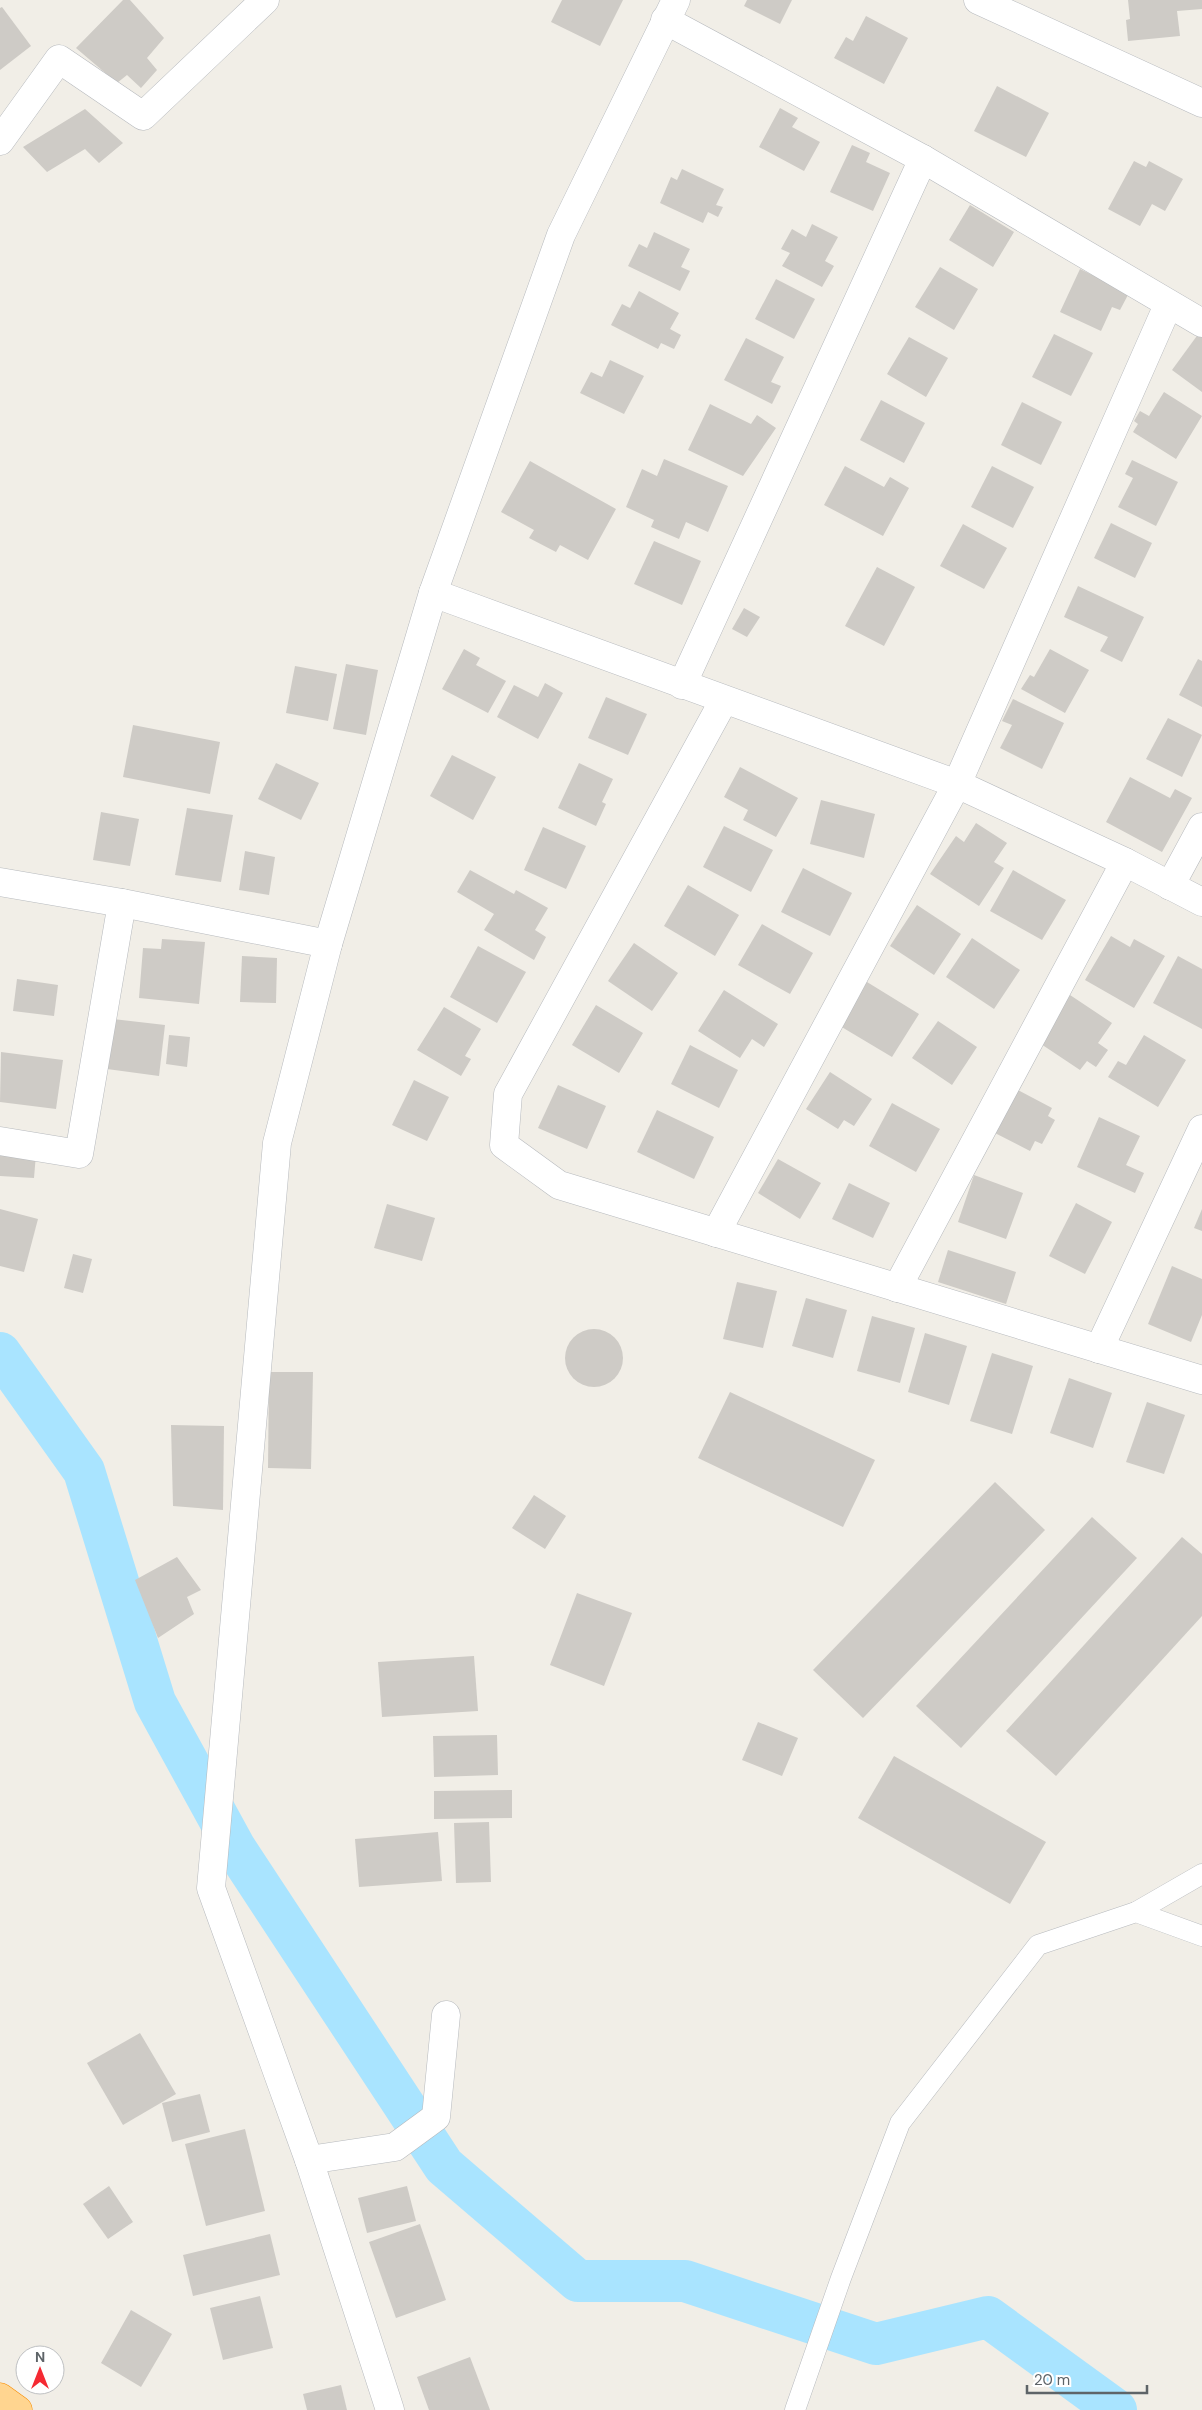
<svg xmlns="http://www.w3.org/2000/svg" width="1202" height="2410" viewBox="0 0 1202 2410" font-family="'DM Sans',sans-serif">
<rect width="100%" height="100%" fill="#f1eee7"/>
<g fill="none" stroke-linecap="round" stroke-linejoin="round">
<path stroke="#a9e4ff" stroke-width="42" d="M 0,1353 L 84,1471 L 155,1702 L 235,1848 L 444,2166 L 578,2281 L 685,2281 L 876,2344 L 988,2317 L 1116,2410"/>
</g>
<g fill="#cecbc6">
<path d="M 123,0 L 130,0 L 164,38 L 147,58 L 157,70 L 141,88 L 127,75 L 117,83 L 76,48 Z"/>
<path d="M 562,0 L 623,0 L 600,46 L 551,22 Z"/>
<path d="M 747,0 L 792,0 L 780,24 L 744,6 Z"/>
<path d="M 1128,0 L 1202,0 L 1202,9 L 1177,11 L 1180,36 L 1128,41 L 1126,20 L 1130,19 Z"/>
<path d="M 2,7 L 31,46 L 0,70 L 0,8 Z"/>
<path d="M 866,16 L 908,38 L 884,84 L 834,58 L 846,37 L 853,41 Z"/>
<path d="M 997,86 L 1049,113 L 1026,157 L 974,131 Z"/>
<path d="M 780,108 L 798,118 L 792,127 L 820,142 L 804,171 L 759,147 Z"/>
<path d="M 85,109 L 123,143 L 99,163 L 85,149 L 47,172 L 23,147 Z"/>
<path d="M 852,145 L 870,153 L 866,162 L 890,173 L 873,211 L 830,192 Z"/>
<path d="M 1134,161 L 1146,167 L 1149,161 L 1183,179 L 1165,211 L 1152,204 L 1140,226 L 1108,209 Z"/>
<path d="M 682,169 L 724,189 L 716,205 L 723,207 L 718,217 L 708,212 L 703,223 L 660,203 L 671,177 L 677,180 Z"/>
<path d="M 970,205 L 1014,232 L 993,267 L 949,240 Z"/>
<path d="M 812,224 L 838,237 L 825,261 L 834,266 L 822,287 L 782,266 L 790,253 L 781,249 L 792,229 L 806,237 Z"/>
<path d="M 654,232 L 690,249 L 681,267 L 690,271 L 680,291 L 628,266 L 639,244 L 647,248 Z"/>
<path d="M 940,267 L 978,289 L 954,330 L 915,307 Z"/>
<path d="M 1080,269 L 1129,293 L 1120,310 L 1112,307 L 1101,331 L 1060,312 Z"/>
<path d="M 776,279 L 815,299 L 794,339 L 755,319 Z"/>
<path d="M 639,291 L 679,313 L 670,329 L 681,335 L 674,349 L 661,343 L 658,349 L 611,325 L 622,304 L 630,308 Z"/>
<path d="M 1199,333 L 1202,335 L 1202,392 L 1172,370 Z"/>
<path d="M 1054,334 L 1093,353 L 1071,396 L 1032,377 Z"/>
<path d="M 909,337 L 948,358 L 926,397 L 887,374 Z"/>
<path d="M 746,338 L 784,357 L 771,382 L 781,386 L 772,404 L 724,380 Z"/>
<path d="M 610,360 L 644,376 L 624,414 L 580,393 L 591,372 L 602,377 Z"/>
<path d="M 1164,392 L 1202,416 L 1176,459 L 1133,432 L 1138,424 L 1134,421 L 1140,411 L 1149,416 Z"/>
<path d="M 881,400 L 925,423 L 904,463 L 860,440 Z"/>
<path d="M 1022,402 L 1062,422 L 1041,465 L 1001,445 Z"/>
<path d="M 710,404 L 751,424 L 757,415 L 776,428 L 743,476 L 688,450 Z"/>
<path d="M 664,459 L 728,486 L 708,532 L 686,522 L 679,539 L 651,527 L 654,520 L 626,507 L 642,469 L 657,476 Z"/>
<path d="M 1132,460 L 1178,482 L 1156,526 L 1118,507 L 1133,478 L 1125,474 Z"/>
<path d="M 530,461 L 616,509 L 588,560 L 560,545 L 556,552 L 529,538 L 534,530 L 501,512 Z"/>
<path d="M 845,466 L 884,487 L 890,477 L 909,488 L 883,536 L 824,505 Z"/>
<path d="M 992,466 L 1034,487 L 1013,528 L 971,507 Z"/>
<path d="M 1111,523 L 1152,543 L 1135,578 L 1094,558 Z"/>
<path d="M 963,524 L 1007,548 L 984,589 L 940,566 Z"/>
<path d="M 654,541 L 701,561 L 682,605 L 634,584 Z"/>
<path d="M 877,567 L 915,587 L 884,646 L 845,626 Z"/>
<path d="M 1078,586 L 1144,617 L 1122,662 L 1100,651 L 1108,637 L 1064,617 Z"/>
<path d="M 744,608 L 760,617 L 747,637 L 732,629 Z"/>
<path d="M 464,649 L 480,658 L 476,665 L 506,681 L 488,713 L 442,689 Z"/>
<path d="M 1050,649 L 1089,670 L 1065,713 L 1021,689 L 1030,675 L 1034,677 Z"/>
<path d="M 1198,659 L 1202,661 L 1202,707 L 1179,695 Z"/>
<path d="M 346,664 L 378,670 L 366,735 L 333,729 Z"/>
<path d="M 295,666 L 337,674 L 328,721 L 286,713 Z"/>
<path d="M 545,683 L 563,693 L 538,739 L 497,717 L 514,685 L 538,697 Z"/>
<path d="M 606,697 L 647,714 L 628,755 L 588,738 Z"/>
<path d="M 1013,699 L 1064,723 L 1042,769 L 1000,748 L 1012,725 L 1002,721 Z"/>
<path d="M 1168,718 L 1202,735 L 1182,777 L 1146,759 Z"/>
<path d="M 133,725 L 220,742 L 210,794 L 123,777 Z"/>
<path d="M 452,755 L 496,777 L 473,820 L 430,796 Z"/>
<path d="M 276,763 L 319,783 L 301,820 L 258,799 Z"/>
<path d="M 579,763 L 613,779 L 602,802 L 606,804 L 596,826 L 558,808 Z"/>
<path d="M 740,767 L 798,798 L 776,837 L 743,820 L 748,810 L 724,797 Z"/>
<path d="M 1130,777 L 1170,798 L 1175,789 L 1192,798 L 1162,852 L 1106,822 Z"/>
<path d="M 821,800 L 875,814 L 864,858 L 810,844 Z"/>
<path d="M 187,808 L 233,815 L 221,882 L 175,875 Z"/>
<path d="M 101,812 L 139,819 L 130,866 L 93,860 Z"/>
<path d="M 976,823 L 1007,843 L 994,862 L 1004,868 L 979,906 L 930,874 L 956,836 L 964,842 Z"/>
<path d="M 724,826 L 773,850 L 751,892 L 703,867 Z"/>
<path d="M 543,827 L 586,846 L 566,889 L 524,870 Z"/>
<path d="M 245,851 L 275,857 L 269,895 L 239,890 Z"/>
<path d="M 803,868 L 852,893 L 830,936 L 781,912 Z"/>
<path d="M 470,870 L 514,894 L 516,890 L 548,908 L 535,930 L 546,937 L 534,960 L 484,930 L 494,914 L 457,892 Z"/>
<path d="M 1013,870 L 1066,900 L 1042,940 L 990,911 Z"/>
<path d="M 688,885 L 739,915 L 715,956 L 664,926 Z"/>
<path d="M 917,905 L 961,934 L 934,975 L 890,946 Z"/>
<path d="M 762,924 L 813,953 L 790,994 L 738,965 Z"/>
<path d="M 1111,936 L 1130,947 L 1134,939 L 1165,956 L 1134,1008 L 1085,980 Z"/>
<path d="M 972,938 L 1020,970 L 994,1009 L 946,977 Z"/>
<path d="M 162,939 L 205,942 L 199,1004 L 139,998 L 143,948 L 161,949 Z"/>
<path d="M 634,943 L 678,973 L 652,1011 L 608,981 Z"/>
<path d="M 478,946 L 526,972 L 497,1023 L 450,997 Z"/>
<path d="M 242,956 L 277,958 L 276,1003 L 240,1002 Z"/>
<path d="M 1178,956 L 1202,969 L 1202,1029 L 1153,1003 Z"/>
<path d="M 17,979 L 58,985 L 54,1016 L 13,1011 Z"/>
<path d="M 867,982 L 919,1014 L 892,1057 L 840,1026 Z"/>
<path d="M 724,990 L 778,1024 L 764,1047 L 752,1039 L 740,1058 L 698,1031 Z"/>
<path d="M 1070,995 L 1112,1023 L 1098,1043 L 1108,1050 L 1096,1067 L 1087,1061 L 1080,1070 L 1038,1042 Z"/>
<path d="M 596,1005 L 643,1033 L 619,1073 L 572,1045 Z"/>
<path d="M 444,1007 L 481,1029 L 465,1056 L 471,1059 L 461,1076 L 417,1050 Z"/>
<path d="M 113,1019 L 165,1025 L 159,1076 L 107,1069 Z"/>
<path d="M 938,1021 L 977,1047 L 952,1085 L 912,1058 Z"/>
<path d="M 169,1035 L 190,1037 L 187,1067 L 166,1064 Z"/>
<path d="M 1144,1035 L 1186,1060 L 1158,1107 L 1108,1077 L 1118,1061 L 1126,1065 Z"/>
<path d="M 690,1045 L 738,1070 L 719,1108 L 671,1084 Z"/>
<path d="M 1,1052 L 63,1060 L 56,1109 L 0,1102 Z"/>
<path d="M 830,1072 L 872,1099 L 854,1126 L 844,1120 L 838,1129 L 806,1109 Z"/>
<path d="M 414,1080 L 449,1097 L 427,1141 L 392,1125 Z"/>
<path d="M 558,1085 L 606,1106 L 587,1149 L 538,1128 Z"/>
<path d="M 1014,1088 L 1052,1108 L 1048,1116 L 1055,1120 L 1042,1144 L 1035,1141 L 1030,1151 L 991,1131 Z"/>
<path d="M 892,1103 L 940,1129 L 916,1172 L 869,1146 Z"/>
<path d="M 657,1110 L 714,1137 L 694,1179 L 637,1152 Z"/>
<path d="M 1099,1117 L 1140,1136 L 1126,1165 L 1144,1173 L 1135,1193 L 1077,1167 Z"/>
<path d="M 0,1152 L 36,1154 L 34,1178 L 0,1176 Z"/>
<path d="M 778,1159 L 821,1183 L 800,1219 L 758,1193 Z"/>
<path d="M 974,1175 L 1023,1193 L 1006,1239 L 958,1222 Z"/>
<path d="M 849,1183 L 890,1203 L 873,1238 L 832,1219 Z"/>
<path d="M 1076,1203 L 1112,1222 L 1085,1274 L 1049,1256 Z"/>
<path d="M 387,1204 L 435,1218 L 422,1261 L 374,1248 Z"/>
<path d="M 0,1209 L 38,1219 L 24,1272 L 0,1266 Z"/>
<path d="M 1202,1209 L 1202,1231 L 1194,1228 Z"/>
<path d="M 948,1250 L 1016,1272 L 1006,1304 L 938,1282 Z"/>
<path d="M 73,1254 L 92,1259 L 83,1293 L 64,1288 Z"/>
<path d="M 1172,1266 L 1202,1279 L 1202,1315 L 1191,1342 L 1148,1324 Z"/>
<path d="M 737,1282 L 777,1291 L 763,1348 L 723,1339 Z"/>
<path d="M 806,1298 L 847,1310 L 833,1358 L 792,1346 Z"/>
<path d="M 872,1316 L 915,1328 L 900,1383 L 857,1371 Z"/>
<circle cx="594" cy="1358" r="29"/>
<path d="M 925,1333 L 967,1346 L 949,1405 L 908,1392 Z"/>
<path d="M 992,1353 L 1033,1366 L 1012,1434 L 970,1421 Z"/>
<path d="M 269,1372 L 313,1372 L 311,1469 L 268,1468 Z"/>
<path d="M 1069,1378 L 1112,1393 L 1093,1448 L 1050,1433 Z"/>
<path d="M 730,1392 L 875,1460 L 843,1527 L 698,1458 Z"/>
<path d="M 1147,1402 L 1185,1415 L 1164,1474 L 1126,1462 Z"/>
<path d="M 171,1425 L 224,1426 L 223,1510 L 173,1506 Z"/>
<path d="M 995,1482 L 1045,1530 L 863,1718 L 813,1670 Z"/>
<path d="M 534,1495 L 566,1516 L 545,1549 L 512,1528 Z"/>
<path d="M 1092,1517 L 1137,1558 L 961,1748 L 916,1706 Z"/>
<path d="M 1182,1537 L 1202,1554 L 1202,1616 L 1056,1776 L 1006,1731 Z"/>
<path d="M 177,1557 L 201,1590 L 187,1597 L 194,1614 L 158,1638 L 135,1580 Z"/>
<path d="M 577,1593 L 632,1613 L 604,1686 L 550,1665 Z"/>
<path d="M 474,1656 L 478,1711 L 382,1717 L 378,1662 Z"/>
<path d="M 758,1722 L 798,1738 L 782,1776 L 742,1760 Z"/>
<path d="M 497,1735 L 498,1775 L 434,1777 L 433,1736 Z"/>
<path d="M 894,1756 L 1046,1842 L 1010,1904 L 858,1818 Z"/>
<path d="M 512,1790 L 512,1818 L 434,1819 L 434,1791 Z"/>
<path d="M 489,1822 L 491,1882 L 456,1883 L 454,1823 Z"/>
<path d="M 438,1832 L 442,1881 L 359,1887 L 355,1839 Z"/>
<path d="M 140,2033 L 176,2094 L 123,2125 L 87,2063 Z"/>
<path d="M 200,2094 L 210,2132 L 172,2142 L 162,2103 Z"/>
<path d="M 245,2129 L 265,2211 L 206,2226 L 185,2144 Z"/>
<path d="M 109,2186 L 133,2222 L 108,2239 L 83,2204 Z"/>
<path d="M 407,2186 L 416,2221 L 367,2233 L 358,2198 Z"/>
<path d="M 420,2224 L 446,2300 L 396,2318 L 369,2242 Z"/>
<path d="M 270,2234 L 280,2275 L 193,2296 L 183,2255 Z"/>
<path d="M 260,2296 L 273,2348 L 223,2360 L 210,2308 Z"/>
<path d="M 131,2310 L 172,2334 L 141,2387 L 101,2363 Z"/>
<path d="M 470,2357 L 490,2410 L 429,2410 L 417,2377 Z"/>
<path d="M 341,2385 L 347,2410 L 307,2410 L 303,2394 Z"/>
</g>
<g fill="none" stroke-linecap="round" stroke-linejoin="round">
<defs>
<g id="lane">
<path d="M 1136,1912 L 1202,1874"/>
<path d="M 795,2410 L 841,2278 L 900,2123 L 1038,1945 L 1136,1912 L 1202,1936"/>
</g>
<g id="street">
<path d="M 978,0 L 1202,103"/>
<path d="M 665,20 L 923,159 L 1202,323"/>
<path d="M 0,141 L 59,59 L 143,116 L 265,0"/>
<path d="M 433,593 L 957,784 L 1125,862 L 1202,902"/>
<path d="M 682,685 L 923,159"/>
<path d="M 724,700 L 508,1094 L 504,1145 L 559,1185 L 1202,1380"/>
<path d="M 0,882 L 122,903 L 328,944"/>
<path d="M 1170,886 L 1202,827"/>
<path d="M 0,1141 L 79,1154 L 122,903"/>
<path d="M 716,1233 L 957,784 L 1168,305"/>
<path d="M 897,1288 L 1125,862"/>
<path d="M 1099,1349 L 1202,1129"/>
<path d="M 309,2160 L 395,2147 L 436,2117 L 446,2015"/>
<path d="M 390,2410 L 309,2160 L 211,1888 L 277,1143 L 328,944 L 433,593 L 561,235 L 676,0"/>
</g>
<path id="highway" d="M 0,2397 L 18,2410"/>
</defs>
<use href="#lane" stroke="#b7babe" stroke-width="21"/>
<use href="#street" stroke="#b7babe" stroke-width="29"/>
<use href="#highway" stroke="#f88c00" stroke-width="29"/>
<use href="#lane" stroke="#fff" stroke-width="20"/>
<use href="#street" stroke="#fff" stroke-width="28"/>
<use href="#highway" stroke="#ffd590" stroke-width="28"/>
</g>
<g transform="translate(40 2370)"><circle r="24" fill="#ffffff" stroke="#bfc1c3"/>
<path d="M0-4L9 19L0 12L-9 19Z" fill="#f52a33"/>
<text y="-8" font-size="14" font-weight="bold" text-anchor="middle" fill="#5e6468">N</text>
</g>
<path d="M1027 2385v8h120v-8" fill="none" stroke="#5e6468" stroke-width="2.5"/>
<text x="1034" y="2385" font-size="15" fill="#5e6468" stroke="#ffffff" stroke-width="4" paint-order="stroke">20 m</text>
</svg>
